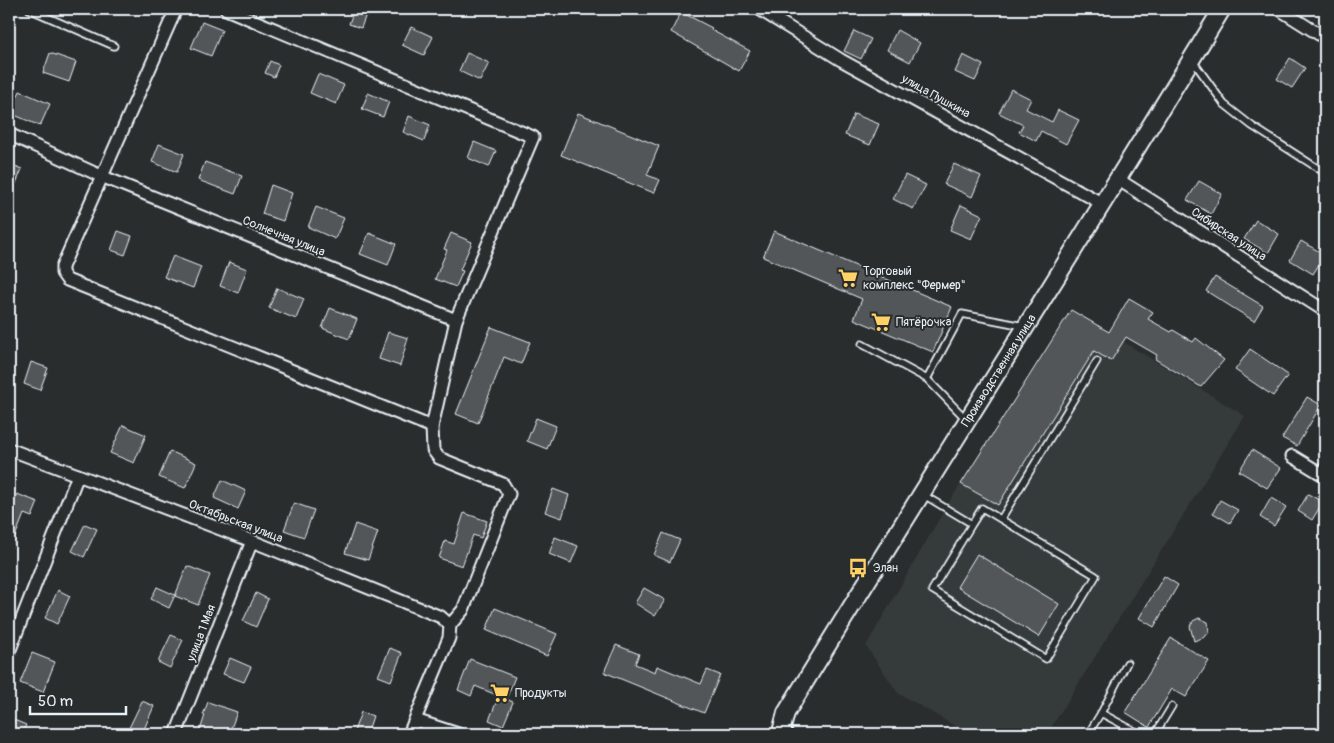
<svg xmlns="http://www.w3.org/2000/svg" width="1334" height="743" viewBox="0 0 1334 743" font-family="Pangolin,sans-serif">
<rect width="100%" height="100%" fill="#2a2d2e"/>
<filter id="ink" filterUnits="userSpaceOnUse"><feTurbulence type="fractalNoise" baseFrequency=".02" numOctaves="2"/><feDisplacementMap in="SourceGraphic" scale="10" xChannelSelector="R" yChannelSelector="G"/><feConvolveMatrix kernelMatrix="1 2 1 2 8 2 1 2 1" color-interpolation-filters="sRGB"/></filter>
<g filter="url(#ink)">
<path fill="#363a3b" d="M 1071,310 L 1245,416 L 1047,734 L 969,734 L 898,693 L 866,646 L 946,507 Z"/>
<g fill="#535759" stroke="#e8f1f8">
<path d="M 354,9 L 368,9 L 361,28 L 349,24 Z"/>
<path d="M 681,12 L 712,28 L 711,30 L 750,51 L 739,71 L 671,32 Z"/>
<path d="M 202,22 L 222,30 L 211,56 L 191,48 Z"/>
<path d="M 411,27 L 433,37 L 424,55 L 402,45 Z"/>
<path d="M 897,30 L 920,43 L 910,62 L 887,50 Z"/>
<path d="M 854,31 L 871,39 L 861,59 L 844,51 Z"/>
<path d="M 50,53 L 76,62 L 69,82 L 43,73 Z"/>
<path d="M 467,53 L 489,63 L 480,81 L 459,71 Z"/>
<path d="M 963,55 L 983,65 L 975,81 L 955,72 Z"/>
<path d="M 1290,58 L 1305,68 L 1292,88 L 1277,79 Z"/>
<path d="M 270,61 L 279,65 L 274,77 L 265,73 Z"/>
<path d="M 318,74 L 344,85 L 336,104 L 310,93 Z"/>
<path d="M 1011,89 L 1031,99 L 1026,109 L 1052,122 L 1058,110 L 1079,120 L 1066,144 L 1041,131 L 1036,141 L 1019,132 L 1023,125 L 999,113 Z"/>
<path d="M 20,91 L 50,104 L 40,126 L 10,113 Z"/>
<path d="M 368,93 L 389,102 L 383,117 L 362,109 Z"/>
<path d="M 578,113 L 659,146 L 647,175 L 660,180 L 654,193 L 561,155 Z"/>
<path d="M 854,114 L 879,124 L 870,145 L 845,135 Z"/>
<path d="M 409,116 L 430,125 L 424,141 L 403,132 Z"/>
<path d="M 474,142 L 496,151 L 489,167 L 468,158 Z"/>
<path d="M 159,144 L 184,154 L 177,172 L 152,162 Z"/>
<path d="M 205,162 L 242,176 L 235,194 L 198,180 Z"/>
<path d="M 9,164 L 22,169 L 9,200 Z"/>
<path d="M 954,164 L 981,176 L 972,197 L 944,184 Z"/>
<path d="M 905,175 L 926,185 L 913,209 L 893,199 Z"/>
<path d="M 1199,181 L 1222,194 L 1211,214 L 1187,200 Z"/>
<path d="M 271,185 L 292,193 L 283,221 L 262,214 Z"/>
<path d="M 961,205 L 982,215 L 971,239 L 950,230 Z"/>
<path d="M 316,207 L 344,218 L 335,239 L 308,227 Z"/>
<path d="M 1256,220 L 1279,234 L 1268,253 L 1244,239 Z"/>
<path d="M 118,231 L 132,236 L 125,255 L 111,250 Z"/>
<path d="M 774,231 L 952,307 L 933,352 L 854,319 L 862,299 L 763,257 Z"/>
<path d="M 369,233 L 396,244 L 388,265 L 360,254 Z"/>
<path d="M 451,233 L 472,242 L 460,270 L 463,271 L 456,287 L 435,279 L 447,250 L 444,249 Z"/>
<path d="M 1301,241 L 1325,255 L 1313,274 L 1290,260 Z"/>
<path d="M 173,256 L 201,267 L 193,288 L 164,277 Z"/>
<path d="M 229,262 L 247,269 L 238,293 L 220,286 Z"/>
<path d="M 1215,277 L 1263,306 L 1254,321 L 1206,291 Z"/>
<path d="M 277,288 L 304,299 L 296,319 L 269,308 Z"/>
<path d="M 1129,298 L 1153,312 L 1148,319 L 1171,332 L 1173,330 L 1193,342 L 1196,338 L 1224,360 L 1201,387 L 1155,359 L 1157,355 L 1126,337 L 1111,361 L 1094,351 L 998,505 L 961,484 L 1071,310 L 1109,332 Z"/>
<path d="M 330,308 L 357,319 L 349,339 L 322,328 Z"/>
<path d="M 491,327 L 530,342 L 521,364 L 504,357 L 478,423 L 456,414 Z"/>
<path d="M 388,332 L 408,338 L 400,366 L 379,359 Z"/>
<path d="M 1250,349 L 1288,375 L 1273,396 L 1235,370 Z"/>
<path d="M 31,362 L 48,368 L 40,390 L 24,384 Z"/>
<path d="M 1307,397 L 1321,405 L 1297,446 L 1282,438 Z"/>
<path d="M 536,418 L 556,426 L 547,449 L 527,441 Z"/>
<path d="M 123,425 L 146,435 L 134,463 L 110,453 Z"/>
<path d="M 1252,450 L 1281,468 L 1267,488 L 1239,471 Z"/>
<path d="M 170,451 L 196,463 L 185,488 L 159,477 Z"/>
<path d="M 222,480 L 246,491 L 238,509 L 214,498 Z"/>
<path d="M 553,489 L 569,495 L 562,518 L 545,512 Z"/>
<path d="M 17,494 L 38,502 L 32,517 L 24,514 L 9,552 L 9,515 Z"/>
<path d="M 1308,494 L 1323,502 L 1312,520 L 1298,511 Z"/>
<path d="M 1271,498 L 1286,507 L 1274,526 L 1260,517 Z"/>
<path d="M 1220,500 L 1238,510 L 1230,523 L 1213,513 Z"/>
<path d="M 294,503 L 314,510 L 304,537 L 284,530 Z"/>
<path d="M 464,513 L 487,521 L 481,538 L 473,535 L 462,566 L 439,558 L 445,541 L 454,544 Z"/>
<path d="M 85,524 L 97,529 L 84,557 L 72,551 Z"/>
<path d="M 355,524 L 378,532 L 368,560 L 345,553 Z"/>
<path d="M 663,533 L 680,540 L 670,562 L 654,555 Z"/>
<path d="M 555,537 L 578,546 L 571,563 L 549,554 Z"/>
<path d="M 977,554 L 1059,604 L 1039,637 L 957,587 Z"/>
<path d="M 187,566 L 210,575 L 198,605 L 175,596 Z"/>
<path d="M 1164,576 L 1178,585 L 1154,627 L 1139,618 Z"/>
<path d="M 157,587 L 175,595 L 169,608 L 151,599 Z"/>
<path d="M 644,588 L 665,600 L 655,616 L 635,603 Z"/>
<path d="M 58,590 L 70,596 L 57,624 L 45,618 Z"/>
<path d="M 256,593 L 268,599 L 256,627 L 243,621 Z"/>
<path d="M 495,608 L 557,634 L 547,656 L 486,630 Z"/>
<path d="M 1199,618 L 1208,622 L 1209,632 L 1205,637 L 1194,641 L 1190,626 L 1193,621 Z"/>
<path d="M 171,635 L 183,640 L 170,668 L 158,662 Z"/>
<path d="M 1171,638 L 1209,661 L 1186,697 L 1172,689 L 1149,727 L 1125,712 Z"/>
<path d="M 616,645 L 639,654 L 635,664 L 655,672 L 657,666 L 701,684 L 707,670 L 720,675 L 704,713 L 604,672 Z"/>
<path d="M 390,648 L 402,653 L 391,681 L 378,676 Z"/>
<path d="M 32,653 L 55,662 L 43,692 L 20,683 Z"/>
<path d="M 230,658 L 251,667 L 244,682 L 223,674 Z"/>
<path d="M 470,659 L 515,677 L 506,699 L 475,686 L 471,696 L 458,690 Z"/>
<path d="M 499,696 L 513,702 L 503,726 L 489,720 Z"/>
<path d="M 142,701 L 154,706 L 142,734 L 129,728 Z"/>
<path d="M 208,702 L 237,712 L 229,734 L 199,734 L 205,715 L 203,715 Z"/>
<path d="M 361,712 L 373,716 L 367,734 L 353,734 Z"/>
<path d="M 9,718 L 26,725 L 22,734 L 9,734 Z"/>
</g>
<g fill="none" stroke-linecap="round" stroke-linejoin="round">
<defs>
<g id="lane">
<path d="M 29,9 L 114,46"/>
<path d="M 1193,61 L 1224,104 L 1252,126 L 1325,173"/>
<path d="M 862,344 L 927,379 L 967,420"/>
<path d="M 927,379 L 962,314 L 1024,326"/>
<path d="M 922,494 L 972,524 L 982,508 L 1096,576 L 1046,659 L 932,590 L 972,524"/>
<path d="M 1001,519 L 1097,361"/>
<path d="M 1101,713 L 1140,734"/>
<path d="M 1088,734 L 1101,713 L 1127,663"/>
<path d="M 1155,734 L 1172,706"/>
</g>
<g id="street">
<path d="M 176,9 L 62,267 L 62,273 L 67,280 L 432,427"/>
<path d="M 226,9 L 533,137 L 456,320 L 432,427 L 433,450 L 439,458 L 503,484 L 509,494 L 463,610 L 450,625"/>
<path d="M 759,9 L 841,60 L 1103,204"/>
<path d="M 1279,9 L 1325,38"/>
<path d="M 9,134 L 101,176 L 456,320"/>
<path d="M 1119,180 L 1325,311"/>
<path d="M 9,449 L 252,541 L 441,617 L 450,625"/>
<path d="M 1292,456 L 1325,476"/>
<path d="M 9,652 L 78,475"/>
<path d="M 415,720 L 458,734"/>
<path d="M 176,734 L 252,541"/>
<path d="M 409,734 L 449,638 L 450,625"/>
</g>
<g id="secondary">
<path id="s1" d="M 784,734 L 782,728 L 786,713 C 930,477 1079,245 1222,9"/>
</g>
</defs>
<use href="#lane" stroke="#e8f1f8" stroke-width="9"/>
<use href="#street" stroke="#e8f1f8" stroke-width="15"/>
<use href="#secondary" stroke="#e8f1f8" stroke-width="20"/>
<use href="#lane" stroke="#2a2d2e" stroke-width="5.5"/>
<use href="#street" stroke="#2a2d2e" stroke-width="11"/>
<use href="#secondary" stroke="#2a2d2e" stroke-width="16"/>
</g>
</g>
<defs>
<symbol id="supermarket-bare" viewBox="-9 -9 18 18"><path d="M-6-5.5h2.5l.6 2H6L4.5 2H-2.5L-4.4-4H-6ZM-1.5 3.2a1.3 1.3 0 1 0 .1 0ZM3 3.2a1.3 1.3 0 1 0 .1 0Z" fill="#ffd166" stroke="#2a2d2e" stroke-width="2.5" paint-order="stroke"/></symbol>
<symbol id="bus-bare" viewBox="-9 -9 18 18"><path d="M-5-6H5V4H4V6H2V4H-2V6H-4V4H-5ZM-3.5-4V0h7V-4ZM-3.5 1.2v1.5H-2V1.2ZM2 1.2v1.5H3.5V1.2Z" fill="#ffd166" stroke="#2a2d2e" stroke-width="2.5" paint-order="stroke"/></symbol>
</defs>
<g fill-rule="evenodd">
<use href="#supermarket-bare" x="834" y="264" width="28" height="28"/>
<use href="#supermarket-bare" x="867" y="308" width="28" height="28"/>
<use href="#bus-bare" x="844" y="554" width="28" height="28"/>
<use href="#supermarket-bare" x="486" y="679" width="28" height="28"/>
</g>
<g text-anchor="middle" stroke-width="4" stroke-linejoin="round" paint-order="stroke">
<g font-size="12" fill="#e8f1f8" stroke="#2a2d2e">
<text transform="translate(936 96) rotate(29)" y="4">улица Пушкина</text>
<text transform="translate(1229 234) rotate(33)" y="4">Сибирская улица</text>
<text transform="translate(284 236) rotate(22)" y="4">Солнечная улица</text>
<text dy="4" stroke="none"><textPath href="#s1" startOffset="425">Производственная улица</textPath></text>
<text transform="translate(236 521) rotate(21)" y="4">Октябрьская улица</text>
<text transform="translate(201 633) rotate(-69)" y="4">улица 1 Мая</text>
</g>
<g font-size="12" fill="#e8f1f8" stroke="#2a2d2e" text-anchor="start">
<text x="863" y="275">Торговый<tspan x="863" dy="14">комплекс "Фермер"</tspan></text>
<text x="896" y="326">Пятёрочка</text>
<text x="873" y="572">Элан</text>
<text x="515" y="697">Продукты</text>
</g>
</g>
<rect width="1334" height="743" fill="none" stroke="#2a2d2e" stroke-width="30"/>
<rect x="15" y="15" width="1304" height="713" fill="none" stroke="#e8f1f8" stroke-width="2" filter="url(#ink)"/>
<path d="M30 706v8h96v-8" fill="none" stroke="#e8f1f8" stroke-width="2.5"/>
<text x="38" y="706" font-size="15" fill="#e8f1f8" stroke="#2a2d2e" stroke-width="4" paint-order="stroke">50 m</text>
</svg>
